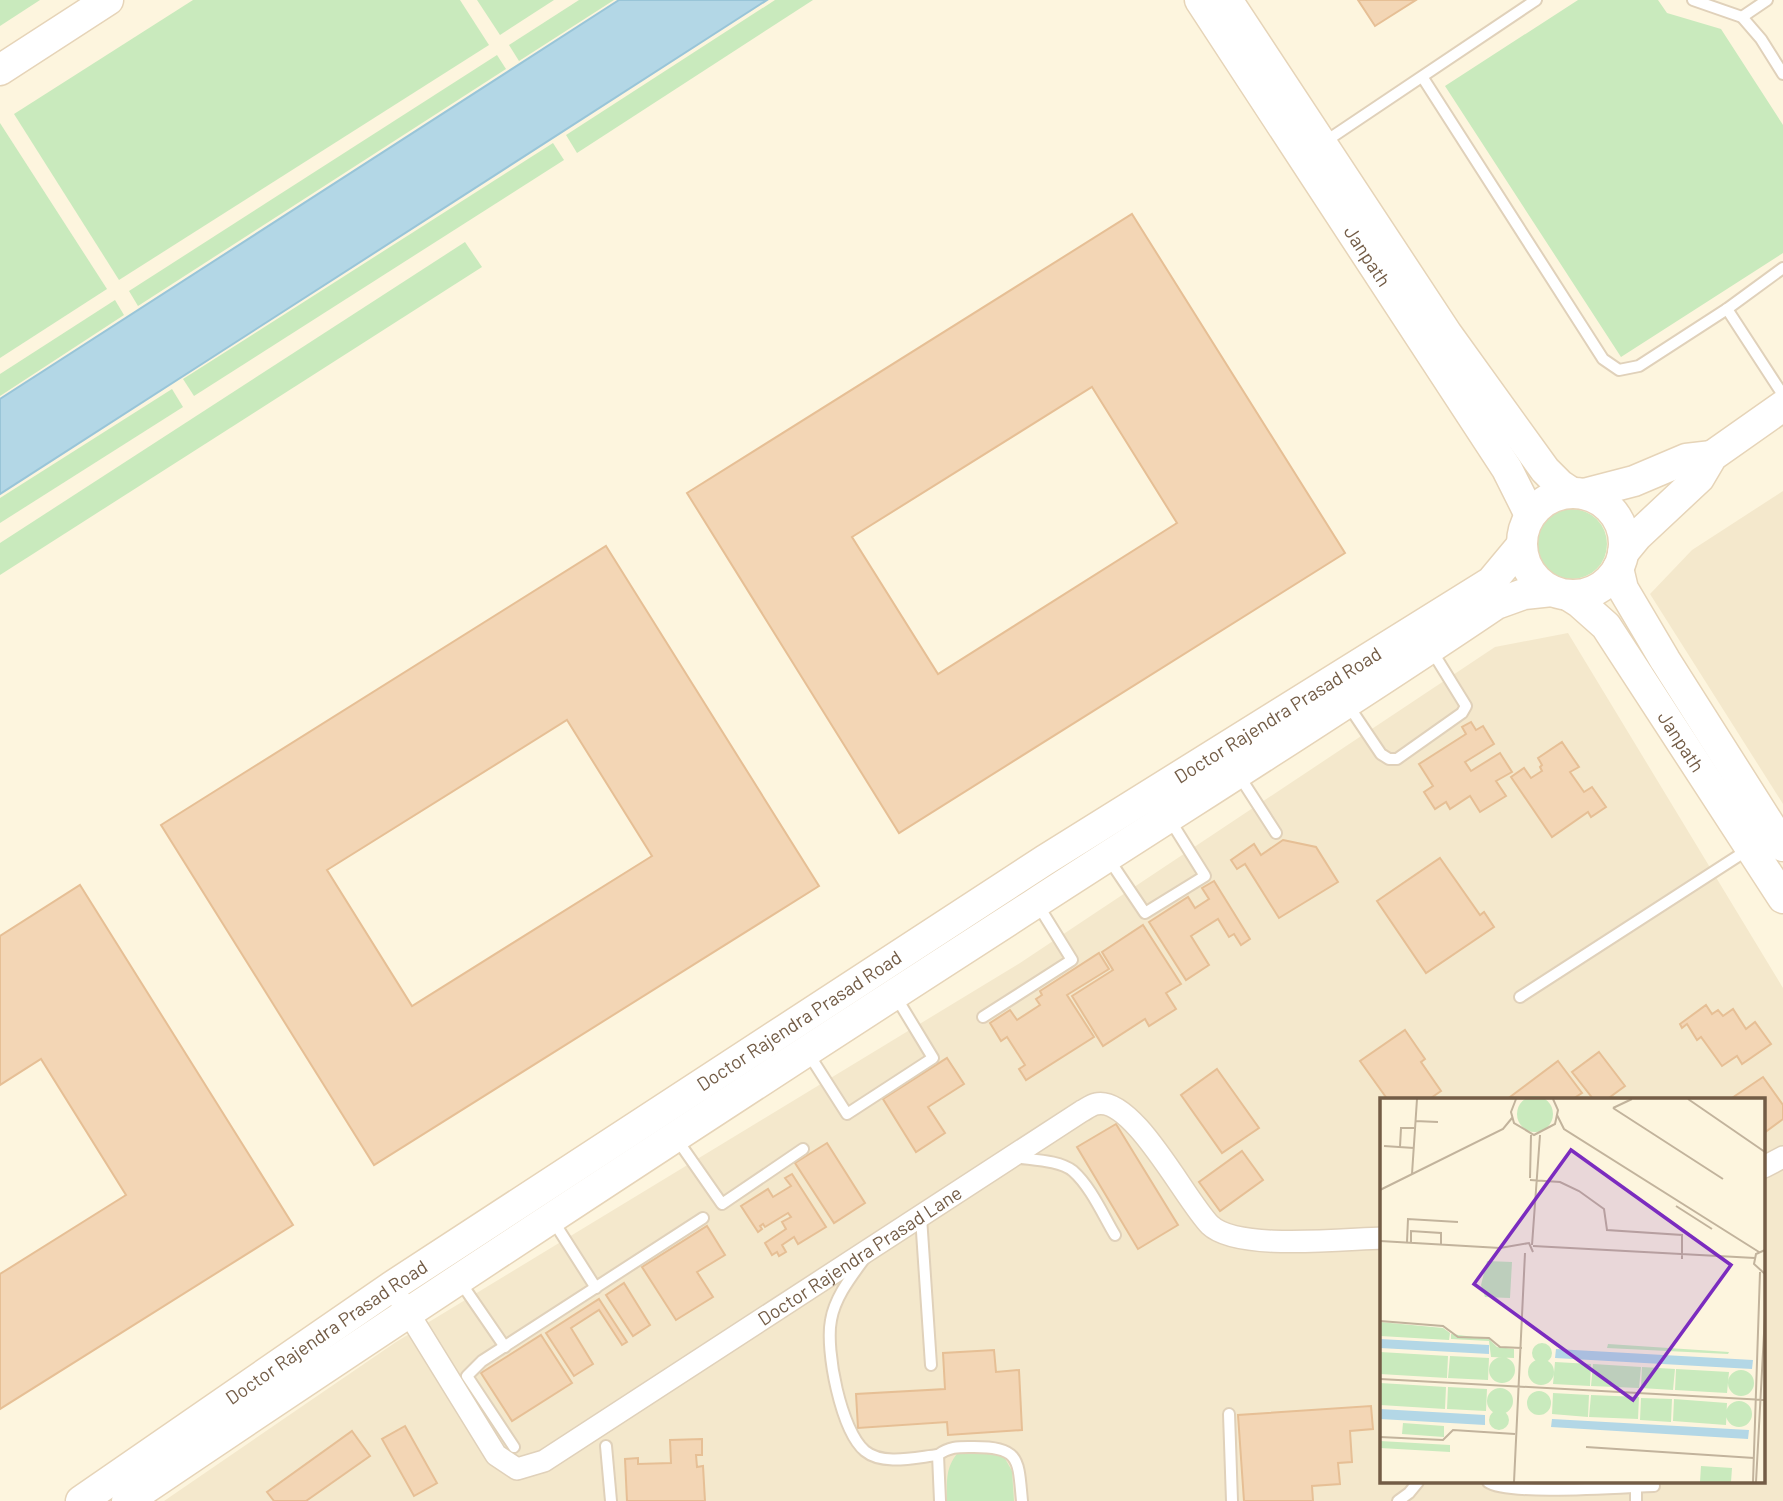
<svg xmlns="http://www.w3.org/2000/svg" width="1783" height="1501" viewBox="0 0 1783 1501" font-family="Barlow,sans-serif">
<rect width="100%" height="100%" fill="#fdf5de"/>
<g fill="#f4e8cc" fill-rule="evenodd">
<path d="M 1783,491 L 1783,804 L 1650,594 L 1692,550 Z"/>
<path d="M 1568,633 L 1783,988 L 1783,1501 L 164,1501 L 396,1342 L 1020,963 L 1495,647 ZM 1382,1100 L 1764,1100 L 1764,1482 L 1382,1482 Z"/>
</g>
<g fill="#c9eabd">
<path d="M 0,0 L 40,0 L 0,26 Z"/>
<path d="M 193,0 L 460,0 L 489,45 L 119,280 L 14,114 Z"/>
<path d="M 477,0 L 554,0 L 500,35 Z"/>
<path d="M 579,0 L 614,0 L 519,61 L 509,45 Z"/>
<path d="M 775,0 L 813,0 L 577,153 L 566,135 Z"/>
<path d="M 1578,0 L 1658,0 L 1667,13 L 1721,29 L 1783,125 L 1783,253 L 1621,357 L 1445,86 Z"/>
<path d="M 497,55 L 506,69 L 138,306 L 129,291 Z"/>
<path d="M 0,123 L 107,289 L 0,358 Z"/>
<path d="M 553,143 L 564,160 L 194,396 L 183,379 Z"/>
<path d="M 465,242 L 482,267 L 0,575 L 0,543 Z"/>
<path d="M 115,300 L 124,315 L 0,396 L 0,374 Z"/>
<path d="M 172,389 L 183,407 L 0,523 L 0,498 Z"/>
<circle cx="1572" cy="544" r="35"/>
<path d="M 964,1446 L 998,1446 L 1012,1471 L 1014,1501 L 947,1501 C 947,1476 945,1465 964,1446 Z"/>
</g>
<path fill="#b3d7e6" stroke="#99c5d8" stroke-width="2" d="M 619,0 L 767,0 L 0,494 L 0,399 Z"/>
<g fill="#f3d6b5" stroke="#e6bf95" stroke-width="2" fill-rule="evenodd">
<path d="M 1358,0 L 1416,0 L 1375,26 Z"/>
<path d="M 1132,214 L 1345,553 L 899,833 L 687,493 ZM 1092,387 L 1177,523 L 938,674 L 852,537 Z"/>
<path d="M 606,546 L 819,886 L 374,1165 L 161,825 ZM 567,720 L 652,856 L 412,1006 L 327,870 Z"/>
<path d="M 1471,722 L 1476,730 L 1483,726 L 1494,744 L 1465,762 L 1471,771 L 1500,753 L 1512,772 L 1496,781 L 1506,796 L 1480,812 L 1470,796 L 1450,809 L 1446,802 L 1435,809 L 1424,792 L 1433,786 L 1419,764 L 1466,734 L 1462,727 Z"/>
<path d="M 1562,742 L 1579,767 L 1570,772 L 1584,792 L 1592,787 L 1606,807 L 1591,817 L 1588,812 L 1552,837 L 1511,777 L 1524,768 L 1531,778 L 1542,771 L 1540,767 L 1542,765 L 1538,758 Z"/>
<path d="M 1283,840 L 1316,847 L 1338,882 L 1279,918 L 1245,864 L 1237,869 L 1231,860 L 1254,844 L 1261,855 Z"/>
<path d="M 1440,858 L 1480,915 L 1484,912 L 1494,927 L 1426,973 L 1377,901 Z"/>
<path d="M 1214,881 L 1250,939 L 1241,945 L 1234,934 L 1229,937 L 1218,919 L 1191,936 L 1209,965 L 1186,980 L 1149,922 L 1188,897 L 1195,908 L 1209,899 L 1202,888 Z"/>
<path d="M 80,885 L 293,1225 L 0,1409 L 0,1274 L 126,1195 L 41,1059 L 0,1085 L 0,936 Z"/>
<path d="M 1143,925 L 1181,984 L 1166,993 L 1176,1009 L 1149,1026 L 1145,1019 L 1103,1046 L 1072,996 L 1113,970 L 1102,952 Z"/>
<path d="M 1099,953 L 1109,969 L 1067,995 L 1094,1037 L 1026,1080 L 1019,1069 L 1025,1065 L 1007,1037 L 1001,1041 L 990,1023 L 1010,1010 L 1017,1020 L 1040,1005 L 1036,999 L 1042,995 L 1040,991 Z"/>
<path d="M 1706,1005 L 1712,1014 L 1718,1010 L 1723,1016 L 1733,1009 L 1746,1029 L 1755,1022 L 1771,1044 L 1742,1064 L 1737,1056 L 1722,1066 L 1701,1037 L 1697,1040 L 1687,1024 L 1682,1028 L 1680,1024 Z"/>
<path d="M 1405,1030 L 1425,1059 L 1421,1062 L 1441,1091 L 1428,1100 L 1388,1100 L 1360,1061 Z"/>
<path d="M 1599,1052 L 1625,1086 L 1606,1100 L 1594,1100 L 1572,1072 Z"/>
<path d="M 947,1058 L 964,1084 L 928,1107 L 945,1133 L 916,1152 L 883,1099 Z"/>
<path d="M 1558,1061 L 1582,1093 L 1571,1100 L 1506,1100 Z"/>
<path d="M 1217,1069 L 1259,1128 L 1222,1153 L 1181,1095 Z"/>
<path d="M 1763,1077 L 1783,1105 L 1783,1119 L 1764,1133 L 1764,1100 L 1729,1100 Z"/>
<path d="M 1116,1124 L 1178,1225 L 1138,1249 L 1077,1147 Z"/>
<path d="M 827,1143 L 865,1203 L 834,1223 L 795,1163 Z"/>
<path d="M 1242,1151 L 1263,1180 L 1220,1211 L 1199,1182 Z"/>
<path d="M 792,1174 L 826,1227 L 798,1244 L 794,1237 L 782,1245 L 786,1252 L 779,1256 L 777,1252 L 772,1255 L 765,1243 L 786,1229 L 782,1222 L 791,1217 L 788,1213 L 765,1227 L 763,1224 L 760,1226 L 762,1229 L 758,1232 L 741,1206 L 768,1189 L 773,1197 L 791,1186 L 785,1178 Z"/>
<path d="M 707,1226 L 725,1255 L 697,1272 L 713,1297 L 676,1320 L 642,1267 Z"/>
<path d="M 624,1283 L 650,1325 L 633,1336 L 606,1295 Z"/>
<path d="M 599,1299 L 627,1342 L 622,1345 L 599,1310 L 571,1328 L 593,1364 L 574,1376 L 546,1333 Z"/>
<path d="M 541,1335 L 572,1383 L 512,1421 L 481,1373 Z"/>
<path d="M 994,1350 L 996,1372 L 1019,1370 L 1022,1430 L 948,1435 L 947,1422 L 858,1428 L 856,1394 L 945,1389 L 943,1353 Z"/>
<path d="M 1371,1406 L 1373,1429 L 1350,1431 L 1352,1462 L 1338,1463 L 1340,1484 L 1312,1486 L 1313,1501 L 1244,1501 L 1238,1415 Z"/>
<path d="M 405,1426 L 437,1483 L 414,1496 L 382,1439 Z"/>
<path d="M 352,1431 L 370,1456 L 306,1501 L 274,1501 L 267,1492 Z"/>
<path d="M 702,1439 L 702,1455 L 696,1455 L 697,1467 L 703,1466 L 705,1501 L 627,1501 L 625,1459 L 638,1458 L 638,1464 L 671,1463 L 670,1440 Z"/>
</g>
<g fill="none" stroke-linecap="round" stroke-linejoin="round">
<defs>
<g id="service">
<path d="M 1693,0 L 1742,17 L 1761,39 L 1783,74"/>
<path d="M 1742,17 L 1767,0"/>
<path d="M 1423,78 L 1603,359 L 1619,370 L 1639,366 L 1727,309 L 1783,268"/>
<path d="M 1323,143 L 1536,0"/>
<path d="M 1727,309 L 1783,395"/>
<path d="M 1348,705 L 1381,754 L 1389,759 L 1397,759 L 1462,713 L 1466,706 L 1432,651"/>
<path d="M 1238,774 L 1276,833"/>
<path d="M 1108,858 L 1145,913 L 1205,876 L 1170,820"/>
<path d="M 1520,997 L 1749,849"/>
<path d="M 983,1017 L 1072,960 L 1038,905"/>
<path d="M 808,1053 L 847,1114 L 933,1058 L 896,997"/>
<path d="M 676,1138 L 722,1204 L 803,1149"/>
<path d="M 1014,1157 C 1032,1160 1059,1160 1073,1171 C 1091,1187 1103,1215 1115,1235"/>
<path d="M 921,1217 L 931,1365"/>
<path d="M 552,1219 L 596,1288"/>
<path d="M 864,1259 C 851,1277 835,1297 831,1320 C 825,1350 841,1431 865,1451 C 883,1466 917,1457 938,1455"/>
<path d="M 459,1280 L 505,1347"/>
<path d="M 1229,1414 L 1232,1501"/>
<path d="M 606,1446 L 611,1501"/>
<path d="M 514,1447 L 467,1376 L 482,1361 L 703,1218"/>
<path d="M 1488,1482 C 1507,1496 1624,1487 1654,1486"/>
<path d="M 940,1501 L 938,1455 C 950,1446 960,1447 974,1447 C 1021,1447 1018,1460 1022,1501"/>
<path d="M 1398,1501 L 1409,1493 L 1418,1482"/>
<path d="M 1636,1501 L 1636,1486"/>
</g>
<g id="minor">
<path d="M 1764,1167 L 1783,1157"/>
<path id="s1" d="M 401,1301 L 496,1455 L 517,1469 L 544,1461 L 1082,1111 C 1086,1109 1091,1105 1096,1104 C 1133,1095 1185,1200 1210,1225 C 1237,1251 1343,1239 1382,1238"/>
</g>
<g id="secondary">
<path id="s2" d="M 1200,0 L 1507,469 L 1530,515"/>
<path d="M 1227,0 L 1447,334 L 1545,470 L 1560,485 L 1572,493"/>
<path d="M 0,70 L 108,0"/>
<circle cx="1573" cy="544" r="51"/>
<path d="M 1584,494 L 1634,481 L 1686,459 L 1712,456"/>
<path d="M 1623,553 L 1637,536 L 1699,478 L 1712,456 L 1783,406"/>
<path d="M 1618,568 L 1623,589 L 1665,660 L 1783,846"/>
<path id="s3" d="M 1568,595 L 1579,602 L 1606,626 L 1783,898"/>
<path id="s4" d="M 81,1501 L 391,1287 L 1045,860 L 1491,582 L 1521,546"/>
<path d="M 127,1501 C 427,1298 730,1100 1034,904 C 1188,804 1344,707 1496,604 L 1524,594 L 1552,591"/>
</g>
</defs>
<use href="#service" stroke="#e0d1ba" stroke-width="14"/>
<use href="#minor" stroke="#e0d1ba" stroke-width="24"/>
<use href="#secondary" stroke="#e6d4b8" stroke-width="33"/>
<use href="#service" stroke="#fff" stroke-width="10"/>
<use href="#minor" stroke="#fff" stroke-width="21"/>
<use href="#secondary" stroke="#fff" stroke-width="30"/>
</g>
<g text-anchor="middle" stroke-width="5" stroke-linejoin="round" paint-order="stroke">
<g font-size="19" fill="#735c46" stroke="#fff8e5">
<text dy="7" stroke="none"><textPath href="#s2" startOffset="306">Janpath</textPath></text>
<text dy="7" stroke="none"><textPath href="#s4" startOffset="1432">Doctor Rajendra Prasad Road</textPath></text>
<text dy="7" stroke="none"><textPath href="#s3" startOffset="187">Janpath</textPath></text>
<text dy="7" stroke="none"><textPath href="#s4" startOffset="864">Doctor Rajendra Prasad Road</textPath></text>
<text dy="7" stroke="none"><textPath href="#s1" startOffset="611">Doctor Rajendra Prasad Lane</textPath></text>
<text dy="7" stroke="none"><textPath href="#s4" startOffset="298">Doctor Rajendra Prasad Road</textPath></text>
</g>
</g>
<g transform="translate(1380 1098)">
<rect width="385" height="385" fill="#fdf5de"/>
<path d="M137 16a18 18 0 1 1 36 0a18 18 0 1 1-36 0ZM 107,163 L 132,164 L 130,200 L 105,199 L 101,187 ZM 0,224 L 63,230 L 70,235 L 69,242 L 0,238 ZM 71,236 L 109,241 L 117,249 L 134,251 L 134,260 L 111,259 L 109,243 L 71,241 ZM152 255a10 10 0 1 1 20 0a10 10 0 1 1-20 0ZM 228,246 L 349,254 L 348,256 L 227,250 ZM 0,254 L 68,258 L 67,280 L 0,276 ZM 70,258 L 109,260 L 108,282 L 68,280 ZM109 272a13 13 0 1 1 26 0a13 13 0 1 1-26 0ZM148 274a13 13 0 1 1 26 0a13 13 0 1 1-26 0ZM 175,264 L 211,266 L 210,288 L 173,286 ZM 213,266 L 261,269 L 259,290 L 211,288 ZM 262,269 L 295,271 L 293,292 L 261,290 ZM 296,271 L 349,274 L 347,295 L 295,292 ZM348 285a13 13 0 1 1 26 0a13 13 0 1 1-26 0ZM 0,285 L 66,289 L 65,311 L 0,307 ZM 68,289 L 107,291 L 106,313 L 67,311 ZM107 303a13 13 0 1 1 26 0a13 13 0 1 1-26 0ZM147 305a12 12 0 1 1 24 0a12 12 0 1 1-24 0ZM 173,295 L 209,297 L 208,319 L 172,316 ZM 211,297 L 259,299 L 258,321 L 209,319 ZM 261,300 L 292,301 L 291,324 L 260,322 ZM 294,301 L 347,305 L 346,327 L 293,323 ZM346 316a13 13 0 1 1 26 0a13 13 0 1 1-26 0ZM109 322a10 10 0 1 1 20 0a10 10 0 1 1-20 0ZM 23,325 L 64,328 L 64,339 L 22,336 ZM 0,343 L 70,347 L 70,354 L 0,350 ZM 321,368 L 352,370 L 351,384 L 320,384 Z" fill="#c9eabd"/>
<path d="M 0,241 L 109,247 L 109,256 L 0,250 ZM 176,251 L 373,262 L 372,271 L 175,260 ZM 0,311 L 105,317 L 105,327 L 0,321 ZM 172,321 L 369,332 L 368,341 L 171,329 Z" fill="#b3d7e6"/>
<path fill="none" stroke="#c2b39c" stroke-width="2" d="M 136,1 L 131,14 L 134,25 L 154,37 L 175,26 L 178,12 L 173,1M 308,1 L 385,54M 233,10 L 343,81M 233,10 L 252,1M 177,17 L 184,31 L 379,154M 35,23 L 58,24M 4,48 L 34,50M 20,49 L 21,30 L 34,30M 32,76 L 37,1M 150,80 L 151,37M 150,82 L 180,84 L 199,93 L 224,111 L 227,132 L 302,137 L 302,161M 0,92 L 123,31 L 132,20M 296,108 L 332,131M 0,143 L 120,150 L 149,145 L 153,154M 27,144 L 28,121 L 78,124M 31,144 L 31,133 L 61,135 L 61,146M 152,147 L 160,37M 153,148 L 375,160M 385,152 L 376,156 L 374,166 L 385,176M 0,223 L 63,228 L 78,239 L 109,240 L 120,249 L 142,250M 0,281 L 385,302M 0,339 L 63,342 L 73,332 L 135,336M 206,349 L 374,360M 134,384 L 145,155M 373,384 L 380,174M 376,384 L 385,217"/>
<path fill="#7b2cbf" fill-opacity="0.15" stroke="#7b2cbf" stroke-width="3.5" d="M 191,52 L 351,167 L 253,302 L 94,186 Z"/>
<rect width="385" height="385" fill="none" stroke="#735c46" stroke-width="3.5"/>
</g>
</svg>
